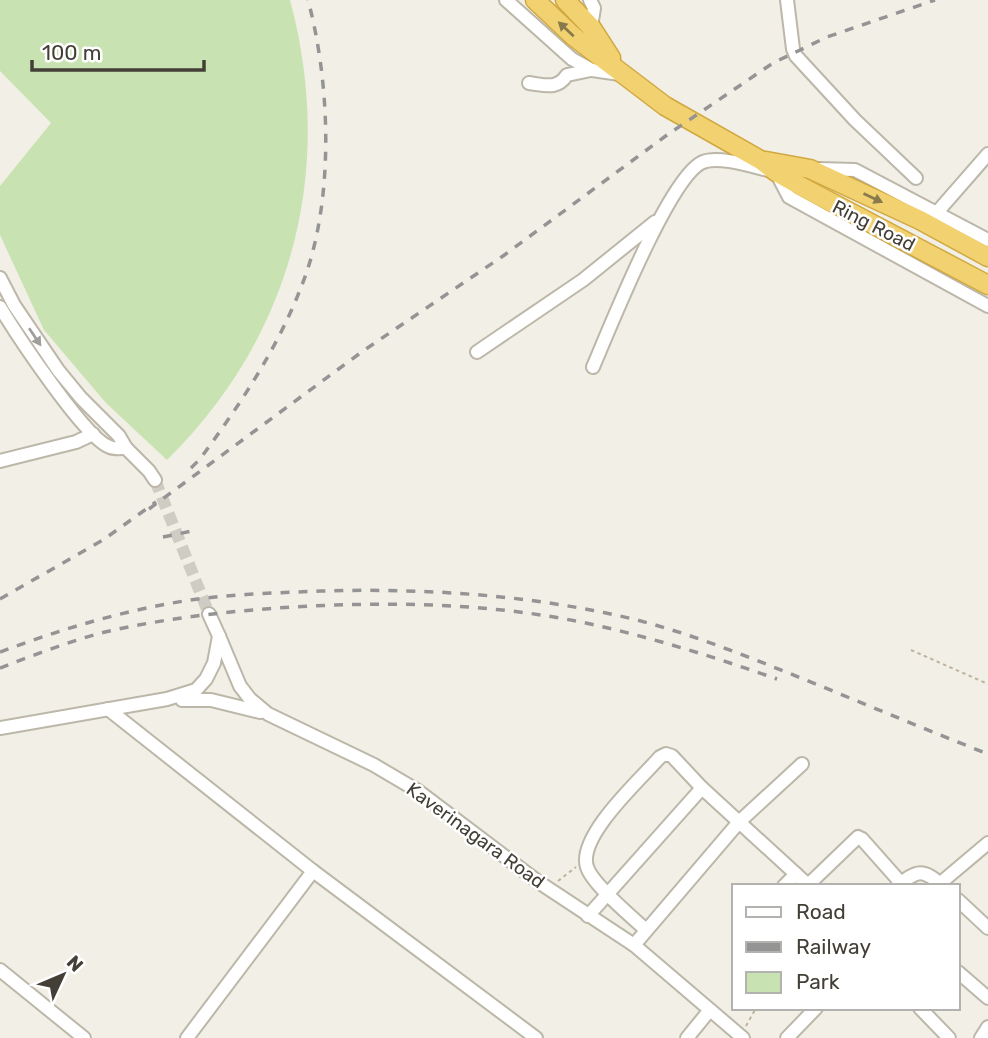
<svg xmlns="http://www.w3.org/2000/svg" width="988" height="1038" viewBox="0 0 988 1038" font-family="Rubik,sans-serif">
<rect width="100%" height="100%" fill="#f1efe6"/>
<path fill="#c8e3b1" d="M 0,0 L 290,0 C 336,170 292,337 167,460 L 106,403 L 44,330 L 0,235 L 0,186 L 51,123 L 0,71 Z"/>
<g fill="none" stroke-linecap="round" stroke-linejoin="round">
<path stroke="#ceccc3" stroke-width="12" stroke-dasharray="12 6" stroke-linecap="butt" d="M 155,480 L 209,614"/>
<defs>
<g id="minor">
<path d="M 506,0 L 572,59 L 592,70 L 620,74"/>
<path d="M 590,0 L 594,8 L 591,27"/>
<path d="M 787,0 L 793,49 L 796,56 L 855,120 L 916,178"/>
<path d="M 529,83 C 545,85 557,90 567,75 L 591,70"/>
<path d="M 818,169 L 855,170 L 988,240"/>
<path d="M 933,217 L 988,154"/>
<path d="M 0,278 L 14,305 L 58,370 L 81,398 L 119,436 L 126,448 L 149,471 L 155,480"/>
<path d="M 0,307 C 15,332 86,440 110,447 C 114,449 121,448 126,448"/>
<path d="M 477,352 L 583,280 L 655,222"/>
<path d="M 593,367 C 609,330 670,175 703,162 C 720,155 757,168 776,172 L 789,197 L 988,306"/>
<path d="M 0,461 L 76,442 L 93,434"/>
<path d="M 219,636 L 240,686 L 250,699 L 268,714 L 374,765 L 418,791 L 537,881 L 634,945 L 743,1038"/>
<path d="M 182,700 L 211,700 L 260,712"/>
<path d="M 108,709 L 313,871 L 536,1038"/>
<path d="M 0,728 L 167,699 L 196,690 L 206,679 L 214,663 L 219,636 L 209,614"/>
<path d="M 808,885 L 858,837 L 862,839 L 901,883"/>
<path d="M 784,886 L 796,874"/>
<path d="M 897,886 C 918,870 922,868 943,886"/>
<path d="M 937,886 L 988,843"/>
<path d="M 958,900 L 988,928"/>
<path d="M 588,916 L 702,788"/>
<path d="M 646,930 C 632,917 592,884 587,867 C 577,836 641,779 660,757 L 666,754 L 672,756 L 702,788 L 809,886"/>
<path d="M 634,945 L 739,822 L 802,764"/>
<path d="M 0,970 L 84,1038"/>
<path d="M 958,972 L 988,998"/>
<path d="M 920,1008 L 949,1038"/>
<path d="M 187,1038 L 313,871"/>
<path d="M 687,1038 L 709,1011"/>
<path d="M 787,1038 L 816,1008"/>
<path d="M 981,1038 L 988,1027"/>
</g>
<g id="highway">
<path d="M 535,0 L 573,36 L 665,106 L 762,161 L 776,172 L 804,188 L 988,285"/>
<path d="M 565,0 L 591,27 L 611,58"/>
<path d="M 766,161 L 810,169 L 920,220 L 988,257"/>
</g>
</defs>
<use href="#minor" stroke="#bcb7a9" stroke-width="16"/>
<use href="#highway" stroke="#d1a840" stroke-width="21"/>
<g stroke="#bdb49b" stroke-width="2" stroke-dasharray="3.5 3.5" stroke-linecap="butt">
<path d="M 911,650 L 988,684"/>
<path d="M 558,881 L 576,867"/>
<path d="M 746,1026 L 756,1008"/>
</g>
<use href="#minor" stroke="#fff" stroke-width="12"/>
<use href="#highway" stroke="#f2d270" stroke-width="18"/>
<g stroke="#949494" stroke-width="3.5" stroke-dasharray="9 9" stroke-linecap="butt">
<path d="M 191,468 L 200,459 C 242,402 282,342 306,274 C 334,193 330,82 308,0"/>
<path d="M 149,509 L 363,351 L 503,256 L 667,135 L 773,63 L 827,37 L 935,0"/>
<path d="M 163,537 L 192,531"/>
<path d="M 0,599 L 103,540 L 156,502"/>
<path d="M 0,652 C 59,630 121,611 184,601 C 229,594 276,593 321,591 C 427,588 534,595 637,620 C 695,635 751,658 806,680 C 867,705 927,730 988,754"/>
<path d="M 0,668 C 34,655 70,641 105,632 C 162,619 220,612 278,608 C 384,601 491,602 595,625 C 657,639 717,658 777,679"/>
</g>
</g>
<defs><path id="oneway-solid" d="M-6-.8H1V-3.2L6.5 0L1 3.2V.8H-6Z" transform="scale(1.75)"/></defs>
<g fill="#897a4d">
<use href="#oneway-solid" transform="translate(566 29) rotate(-137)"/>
<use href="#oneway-solid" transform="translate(873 198) rotate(25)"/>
</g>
<use fill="#a19f9a" href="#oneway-solid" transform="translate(35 337) rotate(56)"/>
<g text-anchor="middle" stroke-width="5" stroke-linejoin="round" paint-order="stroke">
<g font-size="19" fill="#433f36" stroke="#fff">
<text transform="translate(874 225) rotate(27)" y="7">Ring Road</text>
<text transform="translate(476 835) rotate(36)" y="7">Kaverinagara Road</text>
</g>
</g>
<rect x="732" y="884" width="228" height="126" fill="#ffffff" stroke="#b4b2af" stroke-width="2"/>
<rect x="746" y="907" width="35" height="10" fill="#ffffff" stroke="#b4b2af" stroke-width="2"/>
<text x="796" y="919" font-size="21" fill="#433f36">Road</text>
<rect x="746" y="942" width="35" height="10" fill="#949494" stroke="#b4b2af" stroke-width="2"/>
<text x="796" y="954" font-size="21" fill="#433f36">Railway</text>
<rect x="746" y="972" width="35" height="21" fill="#c8e3b1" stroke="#b4b2af" stroke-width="2"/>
<text x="796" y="989" font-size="21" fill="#433f36">Park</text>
<g transform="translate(63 975) rotate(46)" stroke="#ffffff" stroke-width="5" paint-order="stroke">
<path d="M0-5L12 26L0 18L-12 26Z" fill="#433f36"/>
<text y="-10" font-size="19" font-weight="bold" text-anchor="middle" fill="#433f36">N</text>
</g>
<path d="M32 60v10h172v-10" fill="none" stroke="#433f36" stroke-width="3.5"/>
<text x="42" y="60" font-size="21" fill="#433f36" stroke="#ffffff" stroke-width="5" paint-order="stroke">100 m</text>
</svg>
